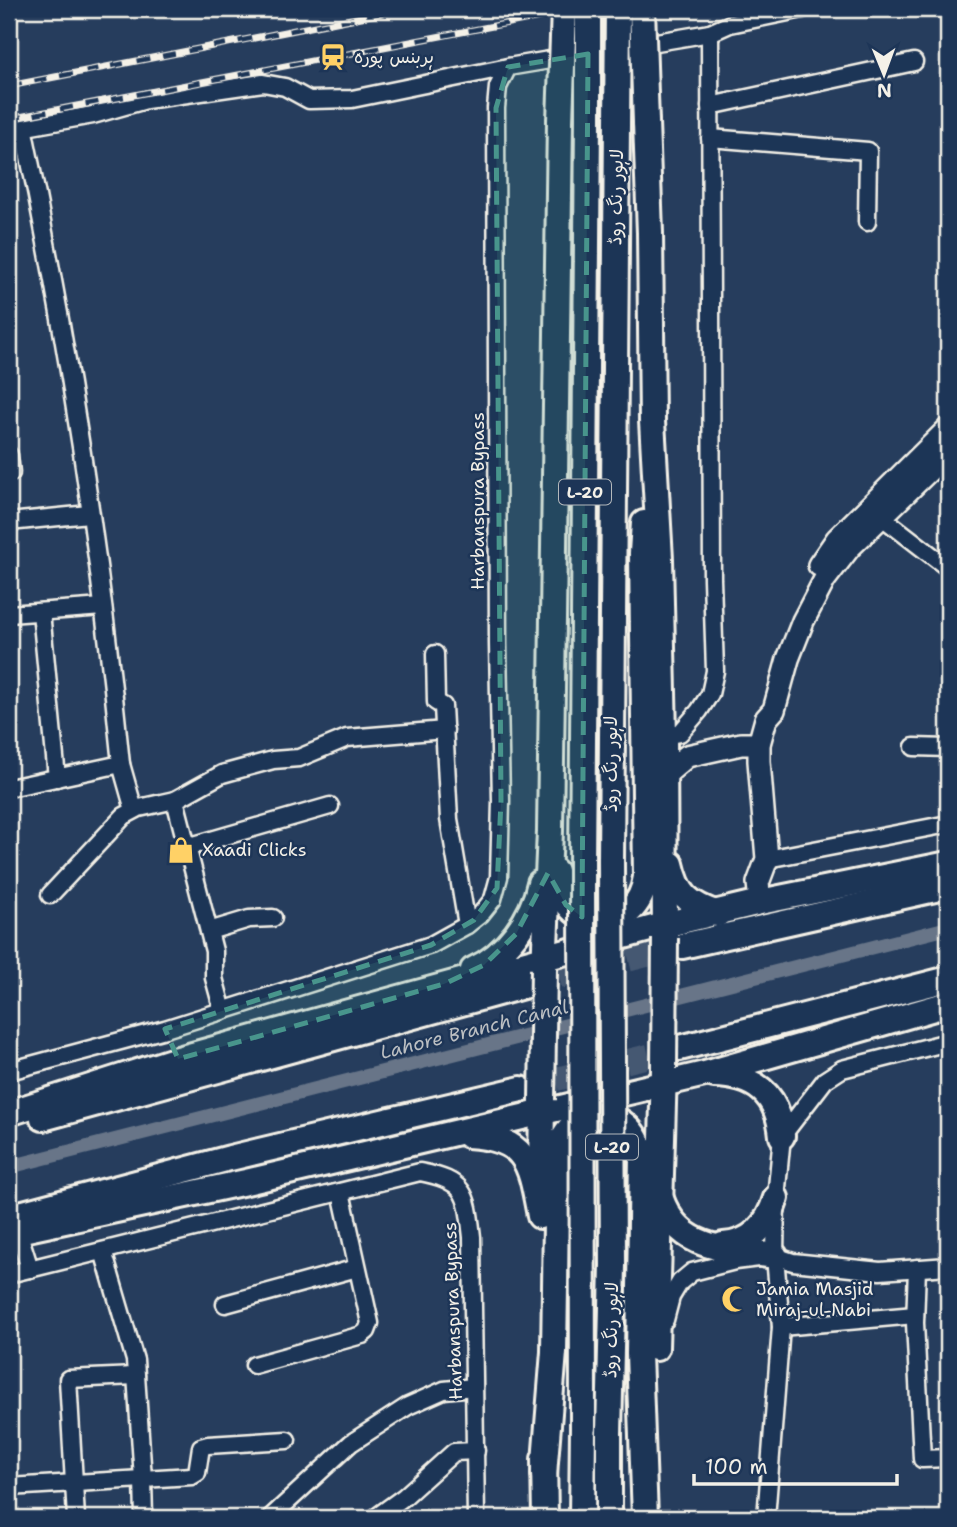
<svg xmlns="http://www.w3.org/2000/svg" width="957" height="1527" viewBox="0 0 957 1527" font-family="'Shantell Sans','Playpen Sans Arabic',sans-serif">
<rect width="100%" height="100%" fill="#263d5d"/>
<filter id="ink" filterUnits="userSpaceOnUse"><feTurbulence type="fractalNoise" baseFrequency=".0143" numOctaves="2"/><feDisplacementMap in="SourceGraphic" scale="14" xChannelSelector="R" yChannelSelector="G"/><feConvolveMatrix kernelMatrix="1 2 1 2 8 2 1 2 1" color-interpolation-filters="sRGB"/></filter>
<g filter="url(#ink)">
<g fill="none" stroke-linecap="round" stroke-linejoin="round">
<path stroke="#677588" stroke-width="14" d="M 9,1167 L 948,928"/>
<g stroke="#455872" stroke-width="24" stroke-dasharray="24 12" stroke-linecap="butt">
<path d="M 524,986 L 682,946"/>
<path d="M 521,1088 L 680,1048"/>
</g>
<defs>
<g id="minor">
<path d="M 710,106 L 914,62"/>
<path d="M 9,130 L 93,115 L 146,100 L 263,83 L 285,87 L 309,100 L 352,99 L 508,67 L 710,33 L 730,24 L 803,9"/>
<path d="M 710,138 L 868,151 L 867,222"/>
<path d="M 9,455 L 11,473"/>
<path d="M 873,510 L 948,568"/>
<path d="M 9,522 L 89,514"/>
<path d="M 41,612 L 57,778"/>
<path d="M 9,614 L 103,607"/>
<path d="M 435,654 L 436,702 L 443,706 L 449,819 L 467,925"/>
<path d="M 664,736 L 680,733 L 699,711 L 710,694 L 715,671 L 712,579 L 710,33"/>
<path d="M 914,747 L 948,748"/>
<path d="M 121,764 L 134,810"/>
<path d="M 9,788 L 121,764 C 100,551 67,337 23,127"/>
<path d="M 187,847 L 330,806"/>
<path d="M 767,859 L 948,824"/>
<path d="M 50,895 L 124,816 L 139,808 L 175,800"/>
<path d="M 209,931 L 249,919 L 273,918"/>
<path d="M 223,1011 L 214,978 L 214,951 L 175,800 L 222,774 L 273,760 L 299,758 L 347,738 L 445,730"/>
<path d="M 9,1071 L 165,1029 L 431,945 L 467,925 L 481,914 L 493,899 L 499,877 L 501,801 L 498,644 L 496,108 L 498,87 L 508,67"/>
<path d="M 18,1231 L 30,1269"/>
<path d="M 103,1251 L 135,1360 L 143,1479 L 144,1518"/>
<path d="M 917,1268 L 915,1323 L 922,1459 L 948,1458"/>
<path d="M 9,1274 L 420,1172 C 467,1181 467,1194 472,1237 L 476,1518"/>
<path d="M 225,1304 L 357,1268"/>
<path d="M 665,1320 L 671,1297 L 680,1282 L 692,1272 L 735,1261 L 775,1256 L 793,1262 L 880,1271 L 948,1266"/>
<path d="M 781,1327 L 915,1315"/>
<path d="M 254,1365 L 362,1335 L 367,1331 L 370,1323 L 341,1192"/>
<path d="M 9,1487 L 192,1476 L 197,1473 L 201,1447 L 208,1445 L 287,1440"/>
<path d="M 76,1518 L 68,1379 L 136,1376"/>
<path d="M 270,1518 L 351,1443 L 408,1406 L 444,1390 L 474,1387"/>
<path d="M 375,1518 L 404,1497 L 454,1452 L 476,1451"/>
<path d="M 766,1518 L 781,1327 L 775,1256 L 776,1198 L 782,1136 L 825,1080 L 842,1069 L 948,1042"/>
</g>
<g id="major">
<path d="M 819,565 L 837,539 L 948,429"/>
<path d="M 665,775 L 687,756 L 741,744 L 759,744"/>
<path d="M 760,902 L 758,883 L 767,859 L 759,761 L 759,744 L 766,719 L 774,710 L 788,659 L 803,621 L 825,579 L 849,548 L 948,452"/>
</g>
<g id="highway">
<path d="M 646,122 L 650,233 L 652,421 L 660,559 L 664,736 L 665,938"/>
<path d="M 611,861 L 617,123"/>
<path d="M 671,864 C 678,895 688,904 718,914"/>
<path d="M 582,865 L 588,118"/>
<path d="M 555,871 C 563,936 637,939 646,877 L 642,553 L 644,523"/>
<path d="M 682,946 L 948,886"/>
<path d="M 544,969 L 550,831 L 560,121"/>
<path d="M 473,970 C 506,955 533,918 540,883"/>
<path d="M 680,1048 L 948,979"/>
<path d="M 714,1075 C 756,1076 778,1094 782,1136"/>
<path d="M 9,1113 L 178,1059 L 664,925 L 760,902 L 948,864"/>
<path d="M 43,1118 L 523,986"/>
<path d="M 468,1135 C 528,1139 530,1163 540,1216"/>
<path d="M 541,1175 L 542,1100"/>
<path d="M 661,1199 C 680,1252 727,1248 775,1256"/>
<path d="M 12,1216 L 230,1158 L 521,1089"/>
<path d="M 9,1230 L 18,1231 L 246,1182 L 705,1074 L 948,1004"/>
<path d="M 723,1245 C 752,1244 768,1225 776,1198"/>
<path d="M 656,1348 L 664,1069"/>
<path d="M 609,1433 L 609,1518"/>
<path d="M 544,1459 L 545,1518"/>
<path d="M 544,1474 L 554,1352 L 557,1157 C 566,1102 631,1101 642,1156 L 639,1354 L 645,1518"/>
<path d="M 582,1518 L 583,1428"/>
</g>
</defs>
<use href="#minor" stroke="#f4f1e8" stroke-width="21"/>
<use href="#major" stroke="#f4f1e8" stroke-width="26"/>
<use href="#highway" stroke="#f4f1e8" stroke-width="30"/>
<use href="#minor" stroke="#1d3557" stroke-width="16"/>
<use href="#major" stroke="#1d3557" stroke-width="21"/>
<use href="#highway" stroke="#1d3557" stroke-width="24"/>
<defs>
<g id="rail">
<path d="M 9,86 L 402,9"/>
<path d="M 9,119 L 582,9"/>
</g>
</defs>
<use href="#rail" stroke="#f4f1e8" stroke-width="7"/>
<use href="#rail" stroke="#1d3557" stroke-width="4.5" stroke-dasharray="13" stroke-linecap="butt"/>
<defs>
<g id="highway-bridge">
<path d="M 642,9 L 646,122"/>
<path d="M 588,118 L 588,9"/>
<path d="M 560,121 L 564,9"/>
<path d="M 617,123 L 618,9"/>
<path d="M 582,865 L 583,1428"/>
<path d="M 664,1069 L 665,938"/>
<path d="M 542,1100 L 544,969"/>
<path d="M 609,1433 L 613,1265 L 611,861"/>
</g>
</defs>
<use href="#highway-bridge" stroke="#f4f1e8" stroke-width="30" stroke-linecap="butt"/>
<use href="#highway-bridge" stroke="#1d3557" stroke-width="24"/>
</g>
</g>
<path fill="#48958c" fill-opacity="0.2" stroke="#48958c" stroke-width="5" stroke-dasharray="14 9" stroke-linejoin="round" d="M 588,54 L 582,917 L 566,905 L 548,873 L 516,934 L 484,965 L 444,984 L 178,1059 L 165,1029 L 431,945 L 474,920 L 497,888 L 501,801 L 496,108 L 508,67 Z"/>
<defs>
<symbol id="station-bare" viewBox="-9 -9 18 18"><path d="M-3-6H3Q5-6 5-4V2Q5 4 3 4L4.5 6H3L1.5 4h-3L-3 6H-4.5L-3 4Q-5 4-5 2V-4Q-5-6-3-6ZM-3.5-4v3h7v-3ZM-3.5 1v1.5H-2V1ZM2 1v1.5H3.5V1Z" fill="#ffd166" stroke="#1d3557" stroke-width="2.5" paint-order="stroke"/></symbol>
<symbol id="shop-bare" viewBox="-9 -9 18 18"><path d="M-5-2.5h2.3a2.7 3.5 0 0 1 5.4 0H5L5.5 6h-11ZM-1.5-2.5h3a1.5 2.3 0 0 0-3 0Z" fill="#ffd166" stroke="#1d3557" stroke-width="2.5" paint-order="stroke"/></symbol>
<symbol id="mosque-bare" viewBox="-9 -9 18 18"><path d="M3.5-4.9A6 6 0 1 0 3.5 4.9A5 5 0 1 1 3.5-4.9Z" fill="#ffd166" stroke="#1d3557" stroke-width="2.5" paint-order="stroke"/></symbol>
</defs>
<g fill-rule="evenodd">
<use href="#station-bare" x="314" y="38" width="38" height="38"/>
<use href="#shop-bare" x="162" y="831" width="38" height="38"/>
<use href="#mosque-bare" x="716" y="1280" width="38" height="38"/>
</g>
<g text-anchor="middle" stroke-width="5" stroke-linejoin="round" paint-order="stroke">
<g fill="#1d3557" stroke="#b4b9bc" stroke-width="2">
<rect x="559" y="479.5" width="52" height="25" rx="5"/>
<rect x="586" y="1134.5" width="52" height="25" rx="5"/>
</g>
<g font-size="16" font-weight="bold" fill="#f4f1e8">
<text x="585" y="498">L-20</text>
<text x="612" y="1153">L-20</text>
</g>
<g font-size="18" fill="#f4f1e8" stroke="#1d3557" text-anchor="start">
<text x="354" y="63">ہربنس پورہ</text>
<text x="202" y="856">Xaadi Clicks</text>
<text x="756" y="1295">Jamia Masjid<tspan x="756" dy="21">Miraj-ul-Nabi</tspan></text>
</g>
<g font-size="18" fill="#f4f1e8" stroke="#1d3557">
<text transform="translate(616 197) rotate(-89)" y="6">لاہور رنگ روڈ</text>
<text transform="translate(478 501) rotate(-90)" y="6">Harbanspura Bypass</text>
<text transform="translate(611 764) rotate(-90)" y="6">لاہور رنگ روڈ</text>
<text transform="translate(453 1311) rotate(-92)" y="6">Harbanspura Bypass</text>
<text transform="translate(611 1330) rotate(-89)" y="6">لاہور رنگ روڈ</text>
</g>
<g font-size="19" font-style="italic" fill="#bcbfc2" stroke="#1d3557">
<text transform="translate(474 1029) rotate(-14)" y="7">Lahore Branch Canal</text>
</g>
</g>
<rect width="957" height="1527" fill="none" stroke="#1d3557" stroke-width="35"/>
<rect x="18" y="18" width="922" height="1492" fill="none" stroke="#f4f1e8" stroke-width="2.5" filter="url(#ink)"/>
<g transform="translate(884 74) rotate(179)" stroke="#1d3557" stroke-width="5" paint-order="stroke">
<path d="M0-5L12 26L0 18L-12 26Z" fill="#f4f1e8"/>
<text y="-10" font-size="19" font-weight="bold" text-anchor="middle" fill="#f4f1e8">N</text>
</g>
<path d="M694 1474v10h203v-10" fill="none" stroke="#f4f1e8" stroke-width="3.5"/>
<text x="705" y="1474" font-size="21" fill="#f4f1e8" stroke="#1d3557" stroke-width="5" paint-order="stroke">100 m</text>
</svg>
